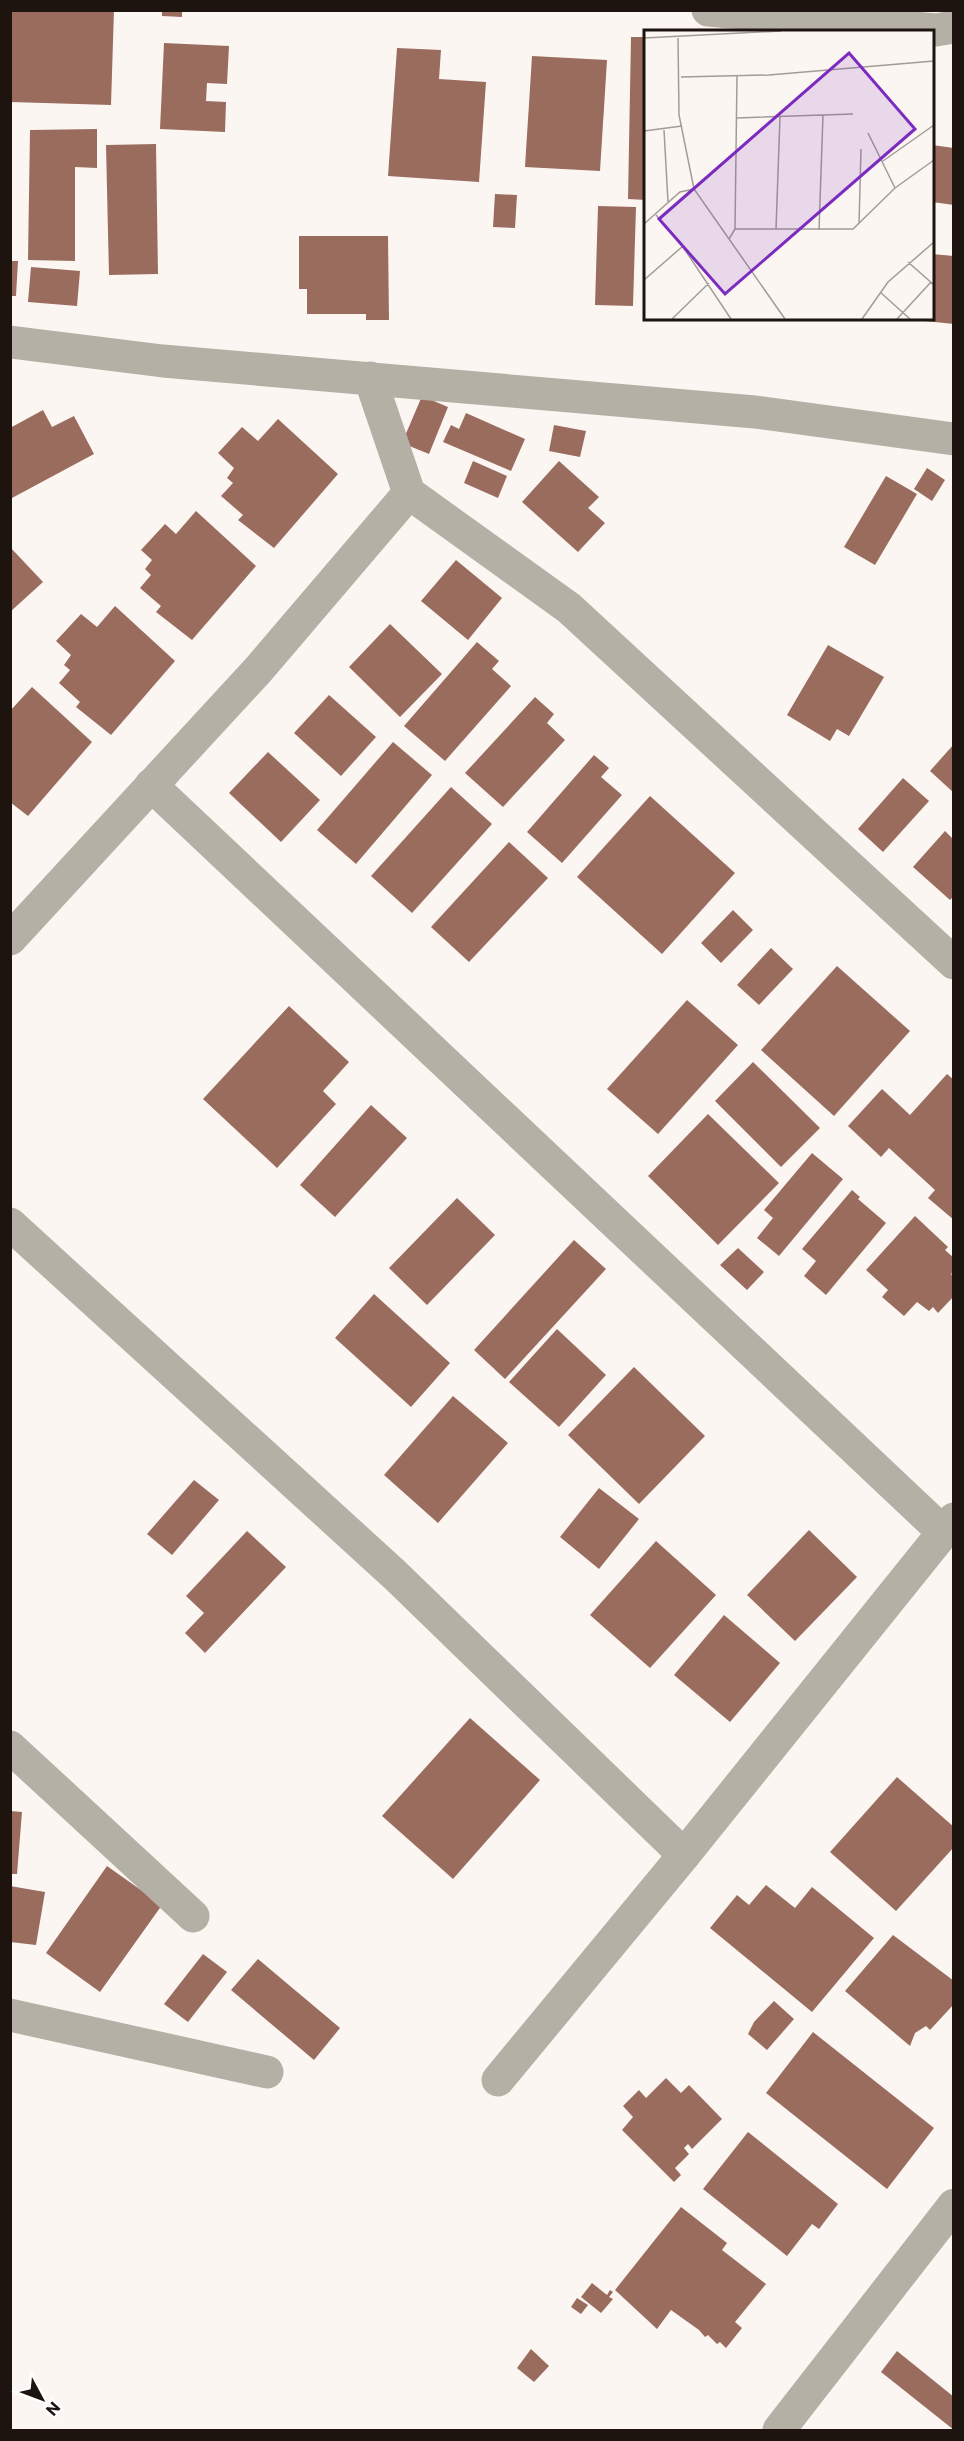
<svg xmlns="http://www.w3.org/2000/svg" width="964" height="2441" viewBox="0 0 964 2441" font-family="Commissioner,sans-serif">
<rect width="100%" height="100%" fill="#fcf6f3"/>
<g fill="#9a6c5e">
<path d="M 10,10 L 114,10 L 111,105 L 10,102 Z"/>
<path d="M 162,10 L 182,10 L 182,17 L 162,16 Z"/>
<path d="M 631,37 L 646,37 L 646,200 L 628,199 Z"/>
<path d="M 164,43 L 229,46 L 227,84 L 207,83 L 206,101 L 226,102 L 225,132 L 160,129 Z"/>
<path d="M 397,48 L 441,50 L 439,79 L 486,82 L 479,182 L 388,176 Z"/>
<path d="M 532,56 L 607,60 L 600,171 L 525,167 Z"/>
<path d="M 97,129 L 97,168 L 75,167 L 75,261 L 28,260 L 30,130 Z"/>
<path d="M 156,144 L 158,274 L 109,275 L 106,145 Z"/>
<path d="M 932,145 L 954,148 L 954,205 L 932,202 Z"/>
<path d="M 495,194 L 517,195 L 515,228 L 493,227 Z"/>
<path d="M 598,206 L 636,207 L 633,306 L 595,305 Z"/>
<path d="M 299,236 L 388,236 L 389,320 L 366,320 L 366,314 L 307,314 L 307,289 L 299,289 Z"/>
<path d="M 932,254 L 954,256 L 954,324 L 915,320 L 932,318 Z"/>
<path d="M 10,261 L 18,261 L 16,296 L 10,296 Z"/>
<path d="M 31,267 L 80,271 L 77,306 L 28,302 Z"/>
<path d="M 422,396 L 448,407 L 429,454 L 402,443 Z"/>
<path d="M 43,410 L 52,427 L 74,416 L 94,454 L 12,498 L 10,428 Z"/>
<path d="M 466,413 L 525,439 L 511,471 L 443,442 L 451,425 L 459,429 Z"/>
<path d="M 278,419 L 338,474 L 274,548 L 238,520 L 243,515 L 221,496 L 233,483 L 227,478 L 234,468 L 218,453 L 242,427 L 258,441 Z"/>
<path d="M 554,425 L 586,431 L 580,457 L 549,451 Z"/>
<path d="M 473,461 L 507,476 L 498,498 L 464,483 Z"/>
<path d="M 559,461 L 599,497 L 588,508 L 605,523 L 578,552 L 522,502 Z"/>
<path d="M 927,468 L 945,480 L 932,501 L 914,489 Z"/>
<path d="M 886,476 L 917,494 L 875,565 L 844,547 Z"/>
<path d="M 196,511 L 256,566 L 192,640 L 156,612 L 161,606 L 140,588 L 151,575 L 145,569 L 152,560 L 141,550 L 165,524 L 176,534 Z"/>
<path d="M 10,547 L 43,582 L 10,612 Z"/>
<path d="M 456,560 L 502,598 L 468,640 L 421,601 Z"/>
<path d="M 115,606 L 175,661 L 111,735 L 76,707 L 80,702 L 59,683 L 70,670 L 64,665 L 71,655 L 56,641 L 81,614 L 97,627 Z"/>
<path d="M 390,624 L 442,674 L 400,717 L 349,667 Z"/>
<path d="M 477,642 L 499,661 L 492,669 L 511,686 L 445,761 L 404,726 Z"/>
<path d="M 828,645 L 884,677 L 849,736 L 837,729 L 830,741 L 787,715 Z"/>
<path d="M 32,687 L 92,742 L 28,816 L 10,802 L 10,711 Z"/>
<path d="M 329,695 L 376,737 L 341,776 L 294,733 Z"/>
<path d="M 535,697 L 554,714 L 547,723 L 565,740 L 503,807 L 465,773 Z"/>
<path d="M 393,742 L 432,775 L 356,864 L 317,830 Z"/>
<path d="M 954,744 L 954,793 L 930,771 Z"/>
<path d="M 268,752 L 320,800 L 281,842 L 229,793 Z"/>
<path d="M 594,755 L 609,768 L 601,777 L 622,795 L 562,863 L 527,832 Z"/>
<path d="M 903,778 L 929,801 L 883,852 L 858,829 Z"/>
<path d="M 451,787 L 492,824 L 412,913 L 371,876 Z"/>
<path d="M 650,796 L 735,873 L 662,954 L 577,877 Z"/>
<path d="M 945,831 L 954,840 L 954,896 L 950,900 L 913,867 Z"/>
<path d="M 509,842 L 548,878 L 469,962 L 431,927 Z"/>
<path d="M 733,910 L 753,930 L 721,963 L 701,943 Z"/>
<path d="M 771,948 L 793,969 L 759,1005 L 737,985 Z"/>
<path d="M 837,966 L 910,1031 L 834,1116 L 761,1050 Z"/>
<path d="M 687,1000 L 738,1045 L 658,1134 L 607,1089 Z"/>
<path d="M 289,1006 L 349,1062 L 323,1091 L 336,1104 L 277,1168 L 203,1099 Z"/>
<path d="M 753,1062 L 820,1128 L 781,1167 L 715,1101 Z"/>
<path d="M 947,1074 L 954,1080 L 954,1220 L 928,1198 L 935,1190 L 889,1148 L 881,1157 L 848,1126 L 882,1089 L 910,1115 Z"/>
<path d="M 371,1105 L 407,1138 L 335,1217 L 300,1185 Z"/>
<path d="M 708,1114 L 779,1183 L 718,1245 L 648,1176 Z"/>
<path d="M 812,1153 L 843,1179 L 779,1256 L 757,1238 L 773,1218 L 764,1210 Z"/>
<path d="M 852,1190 L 860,1197 L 858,1199 L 886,1223 L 826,1295 L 804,1276 L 816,1261 L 802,1249 Z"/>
<path d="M 457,1198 L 495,1235 L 427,1305 L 389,1268 Z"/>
<path d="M 915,1216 L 948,1247 L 945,1250 L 954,1258 L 954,1271 L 951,1274 L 954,1277 L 954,1296 L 938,1313 L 933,1307 L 929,1311 L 917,1302 L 904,1316 L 882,1297 L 888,1290 L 866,1270 Z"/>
<path d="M 574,1240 L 606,1269 L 505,1379 L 474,1350 Z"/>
<path d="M 738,1248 L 764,1272 L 747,1290 L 720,1265 Z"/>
<path d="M 374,1294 L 450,1363 L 411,1407 L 335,1338 Z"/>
<path d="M 557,1329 L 606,1375 L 559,1427 L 509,1382 Z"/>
<path d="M 634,1367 L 705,1436 L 639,1504 L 568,1435 Z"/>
<path d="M 453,1396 L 508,1443 L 438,1523 L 384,1475 Z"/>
<path d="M 194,1480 L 219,1500 L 172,1555 L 147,1534 Z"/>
<path d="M 599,1488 L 639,1519 L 599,1569 L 560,1537 Z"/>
<path d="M 809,1530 L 857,1577 L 795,1641 L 747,1595 Z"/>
<path d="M 247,1531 L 286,1567 L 205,1653 L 185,1633 L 204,1613 L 186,1596 Z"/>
<path d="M 656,1541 L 716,1595 L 650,1668 L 590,1615 Z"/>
<path d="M 724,1615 L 780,1663 L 730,1722 L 674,1675 Z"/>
<path d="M 470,1718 L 540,1780 L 453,1879 L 382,1816 Z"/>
<path d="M 897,1777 L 954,1827 L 954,1847 L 896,1911 L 830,1852 Z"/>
<path d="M 10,1811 L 22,1812 L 17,1874 L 10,1874 Z"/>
<path d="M 107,1866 L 162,1905 L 100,1992 L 46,1953 Z"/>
<path d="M 766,1885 L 795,1908 L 812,1887 L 874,1938 L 812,2012 L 710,1928 L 737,1895 L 749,1905 Z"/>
<path d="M 10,1886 L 45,1892 L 36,1945 L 10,1942 Z"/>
<path d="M 893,1935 L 954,1981 L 954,2004 L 930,2030 L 926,2026 L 915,2033 L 910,2046 L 845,1991 Z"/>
<path d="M 203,1954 L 227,1972 L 188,2022 L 164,2004 Z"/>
<path d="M 258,1959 L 340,2028 L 314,2060 L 231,1990 Z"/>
<path d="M 774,2001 L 794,2019 L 767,2050 L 748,2034 L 754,2022 Z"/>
<path d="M 813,2032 L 934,2128 L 887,2189 L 766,2093 Z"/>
<path d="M 666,2078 L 681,2093 L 689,2085 L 722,2119 L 692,2149 L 688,2144 L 684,2148 L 689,2154 L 675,2168 L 681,2175 L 674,2182 L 622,2130 L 633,2117 L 623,2106 L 639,2090 L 646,2098 Z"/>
<path d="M 748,2132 L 838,2204 L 819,2229 L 812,2224 L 787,2256 L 703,2189 Z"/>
<path d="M 681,2207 L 727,2243 L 722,2250 L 766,2284 L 735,2322 L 742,2328 L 726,2348 L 720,2342 L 717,2344 L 708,2335 L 705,2337 L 699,2330 L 671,2310 L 657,2329 L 615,2290 Z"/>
<path d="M 592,2283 L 607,2295 L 610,2290 L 613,2292 L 609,2297 L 613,2299 L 601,2313 L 581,2297 Z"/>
<path d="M 577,2298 L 588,2305 L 581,2314 L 571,2307 Z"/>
<path d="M 531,2349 L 549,2366 L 534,2382 L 517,2368 Z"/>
<path d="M 897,2351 L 954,2397 L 954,2430 L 881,2372 Z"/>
</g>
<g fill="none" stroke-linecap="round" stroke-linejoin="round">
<g stroke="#b4b0a5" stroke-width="33">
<path d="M 708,10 L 936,30 L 954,27"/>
<path d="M 10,342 L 163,361 L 755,412 L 954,439"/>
<path d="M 370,378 L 409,493 L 569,608 L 954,963"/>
<path d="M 151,785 L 943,1532"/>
<path d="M 10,939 L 258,670 L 409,493"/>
<path d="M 10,1224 L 395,1575 L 684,1855"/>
<path d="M 10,1747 L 193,1916"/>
<path d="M 10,2015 L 267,2072"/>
<path d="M 498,2080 L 684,1855 L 954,1519"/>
<path d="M 779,2430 L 954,2205"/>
</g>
</g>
<g transform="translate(644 30)">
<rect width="290" height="290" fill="#fcf6f3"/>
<path fill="none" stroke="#a39b98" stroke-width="1.5" d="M 0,8 L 137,1M 34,8 L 35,85 L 50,159 L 141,289M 37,47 L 125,45 L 290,31M 92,88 L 209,84M 20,100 L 24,172M 0,101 L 38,96M 224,103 L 251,158M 239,131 L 290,95M 12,185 L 35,211 L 87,289M 0,194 L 36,162 L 50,159M 215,194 L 217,119M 91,199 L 209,199 L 251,158 L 290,130M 132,199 L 136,87M 175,200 L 179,85M 85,209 L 91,199 L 93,46M 264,232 L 290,255M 0,250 L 39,216M 236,262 L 266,289M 28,289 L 65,253M 218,289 L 244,252 L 290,212M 253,289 L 287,252"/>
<path fill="#7b2cbf" fill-opacity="0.15" stroke="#7b2cbf" stroke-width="3" d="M 205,23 L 271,99 L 81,264 L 15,189 Z"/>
<rect width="290" height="290" fill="none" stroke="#1d130f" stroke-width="3"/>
</g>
<rect width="964" height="2441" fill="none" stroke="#1d130f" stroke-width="24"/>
<g transform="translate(42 2399) rotate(131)" stroke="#ffffff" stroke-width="4.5" paint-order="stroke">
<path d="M0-4.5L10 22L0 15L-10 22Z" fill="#1d130f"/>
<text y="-9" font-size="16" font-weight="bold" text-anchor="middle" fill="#1d130f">N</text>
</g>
</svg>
